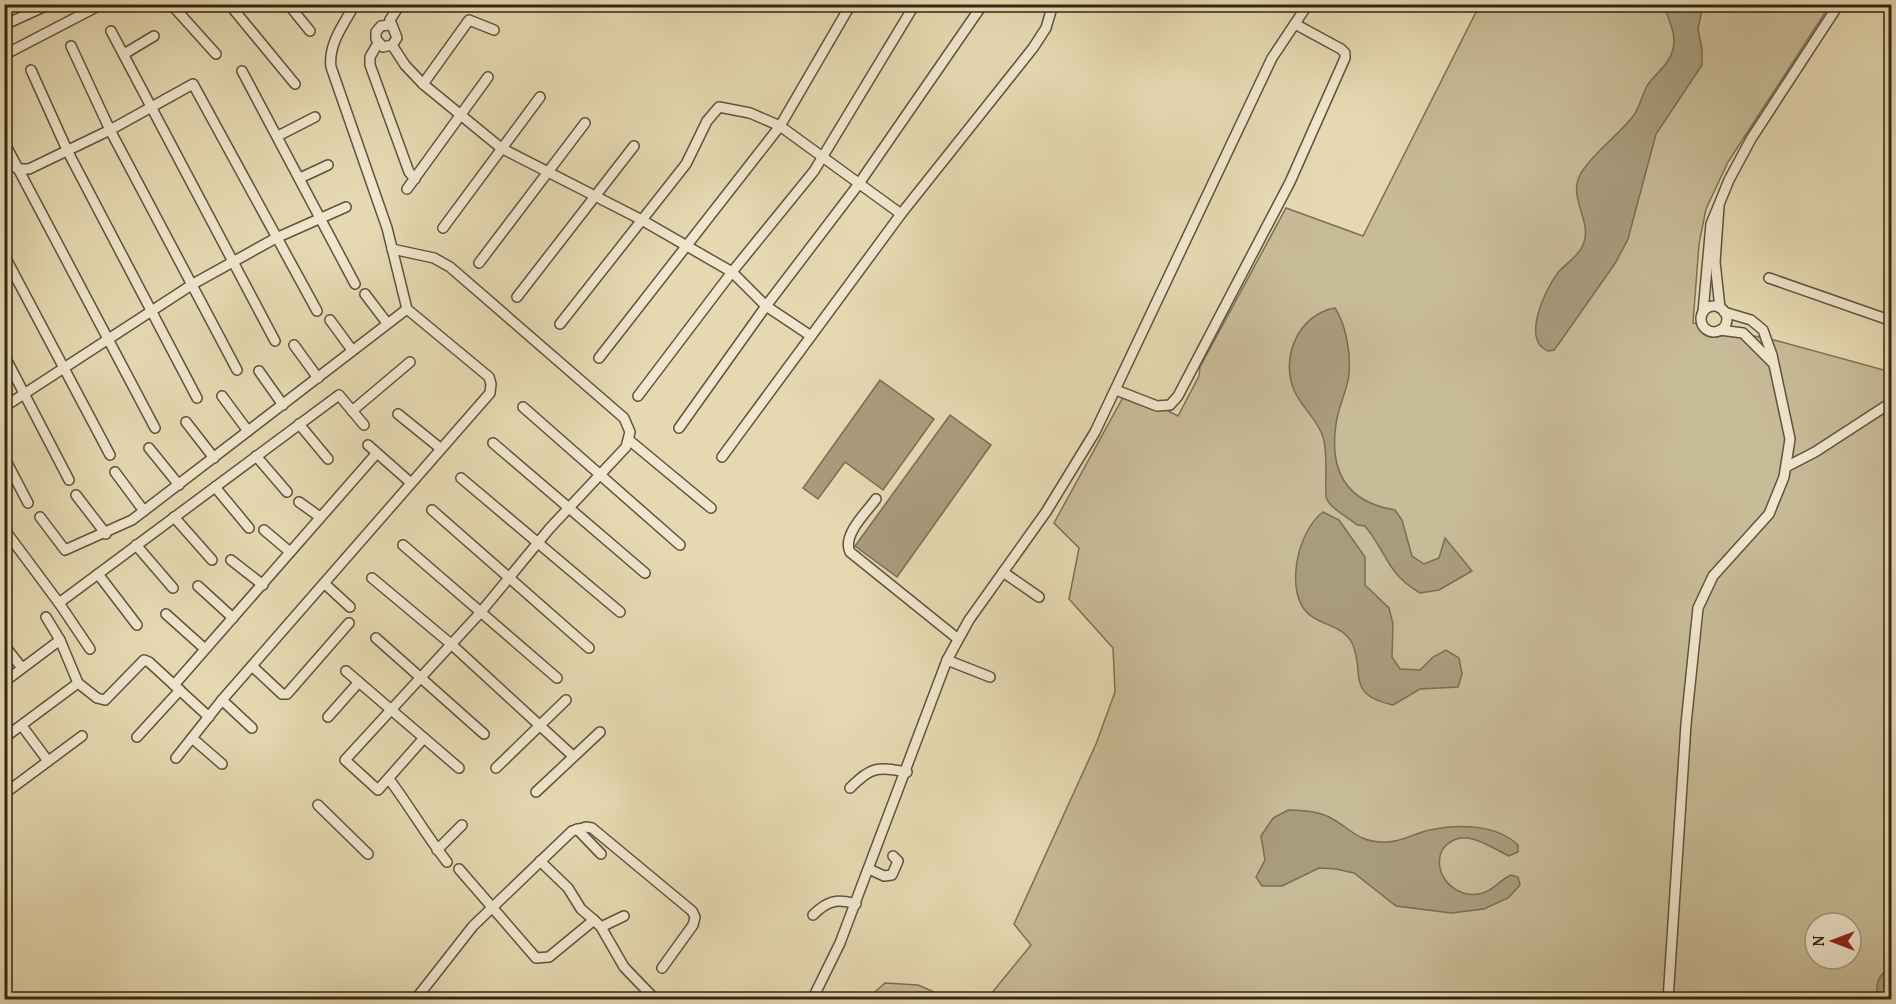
<svg xmlns="http://www.w3.org/2000/svg" width="1896" height="1004" viewBox="0 0 1896 1004" font-family="'Gentium Book Plus',serif">
<rect width="100%" height="100%" fill="#e6d9b2"/>
<filter id="stains"><feTurbulence type="fractalNoise" baseFrequency=".00333" numOctaves="4"/><feColorMatrix values="0 0 0 0 .2 0 0 0 0 .09 0 0 0 0 .02 0 0 0 .5 -.17"/></filter>
<radialGradient id="worn" r=".72"><stop offset=".6" stop-color="#630" stop-opacity="0"/><stop offset="1" stop-color="#630" stop-opacity=".3"/></radialGradient>
<g fill="#c8bb97" stroke="#7e7056" stroke-width="1.5" fill-rule="evenodd">
<path d="M 1473,5 L 1830,5 L 1728,162 L 1706,209 L 1699,244 L 1693,323 L 1778,341 L 1891,372 L 1891,999 L 986,1000 L 1031,945 L 1014,924 L 1096,744 L 1115,692 L 1113,648 L 1069,599 L 1079,548 L 1054,523 L 1127,390 L 1178,416 L 1199,376 L 1200,367 L 1286,208 L 1363,236 L 1478,8 ZM 1815,923 L 1851,923 L 1851,959 L 1815,959 Z"/>
<path d="M 885,983 L 918,985 L 950,999 L 867,999 Z"/>
</g>
<g fill="#a99c7d" stroke="#7a6d53" stroke-width="1.5">
<path d="M 1665,5 L 1703,5 L 1698,29 L 1702,49 L 1702,65 L 1656,134 L 1628,239 L 1616,262 L 1560,342 L 1554,350 L 1548,351 C 1521,340 1545,290 1557,274 C 1564,264 1576,259 1582,247 C 1595,222 1566,199 1581,173 C 1595,151 1618,136 1634,115 C 1640,106 1642,95 1647,86 C 1655,73 1670,65 1673,49 C 1677,32 1667,20 1665,5 Z"/>
<path d="M 1335,308 C 1346,325 1351,353 1349,375 C 1347,391 1338,407 1336,424 C 1329,472 1347,502 1395,510 L 1402,520 L 1412,556 L 1424,564 L 1439,558 L 1445,538 L 1472,571 L 1439,590 L 1420,593 C 1386,573 1388,554 1365,526 L 1357,525 C 1347,516 1330,509 1326,497 C 1325,481 1328,452 1323,437 C 1318,420 1301,407 1294,390 C 1280,357 1299,314 1335,308 Z"/>
<path d="M 880,380 L 934,419 L 883,490 L 845,462 L 818,499 L 803,488 Z"/>
<path d="M 950,415 L 991,445 L 897,577 L 855,546 Z"/>
<path d="M 1323,512 L 1339,520 L 1365,557 L 1365,585 L 1389,608 L 1393,624 L 1392,657 L 1400,669 L 1420,670 L 1433,657 L 1446,650 L 1459,658 L 1462,674 L 1458,687 L 1420,689 L 1393,705 C 1344,694 1366,673 1352,643 C 1342,623 1316,626 1304,609 C 1286,584 1299,530 1323,512 Z"/>
<path d="M 1288,810 C 1301,810 1317,811 1329,817 C 1351,828 1357,843 1386,842 C 1403,842 1414,833 1430,830 C 1459,824 1496,824 1518,845 L 1518,852 L 1509,856 C 1488,846 1461,824 1442,850 C 1431,875 1457,901 1483,893 C 1494,890 1501,879 1511,875 L 1518,877 L 1520,885 L 1508,898 L 1484,909 L 1451,913 L 1396,906 L 1354,873 L 1336,869 L 1319,868 L 1282,886 L 1262,886 L 1256,877 L 1265,860 L 1261,836 L 1273,818 Z"/>
<path d="M 1891,968 L 1891,999 L 1878,999 C 1875,986 1878,973 1891,968 Z"/>
</g>
<g fill="none" stroke-linecap="round" stroke-linejoin="round">
<defs>
<g id="minor">
<path d="M 171,4 L 216,54"/>
<path d="M 229,4 L 295,84"/>
<path d="M 288,4 L 310,31"/>
<path d="M 390,20 L 397,38 L 392,45 L 383,47 L 376,39 L 376,32 L 381,26 L 389,25 Z"/>
<path d="M 390,20 L 400,4"/>
<path d="M 4,25 L 50,4"/>
<path d="M 111,31 L 275,341"/>
<path d="M 378,43 L 370,57 L 370,65 L 409,172 L 415,179"/>
<path d="M 392,45 L 405,65 L 423,84 L 501,148 L 640,219 L 732,272 L 766,306 L 811,336"/>
<path d="M 71,46 L 110,130 L 237,370"/>
<path d="M 124,54 L 154,36"/>
<path d="M 4,55 L 102,4"/>
<path d="M 31,70 L 68,152 L 197,398"/>
<path d="M 242,71 L 355,284"/>
<path d="M 423,84 L 469,20 L 494,30"/>
<path d="M 278,136 L 315,117"/>
<path d="M 4,142 L 155,428"/>
<path d="M 4,160 L 18,169 L 29,169 L 110,130 L 193,84 L 317,311"/>
<path d="M 300,178 L 328,165"/>
<path d="M 407,189 L 488,77"/>
<path d="M 1719,206 L 1715,262 L 1720,308"/>
<path d="M 443,228 L 540,97"/>
<path d="M 392,249 L 434,258 L 450,267 L 624,418 L 630,432 L 626,447 L 550,528 L 480,613 L 345,760 L 378,790 L 424,738"/>
<path d="M 4,255 L 110,455"/>
<path d="M 479,263 L 585,123"/>
<path d="M 1769,278 L 1892,321"/>
<path d="M 365,294 L 387,323"/>
<path d="M 517,297 L 634,146"/>
<circle cx="1714" cy="319" r="13"/>
<path d="M 1703,312 L 1711,224 L 1729,180 L 1751,139 L 1839,4"/>
<path d="M 330,320 L 352,350"/>
<path d="M 560,324 L 686,164 L 707,121 L 719,107 L 750,113 L 780,126 L 901,214"/>
<path d="M 1720,330 L 1743,333 L 1772,362"/>
<path d="M 294,345 L 318,378"/>
<path d="M 4,355 L 69,480"/>
<path d="M 599,358 L 780,126 L 851,4"/>
<path d="M 259,371 L 283,405"/>
<path d="M 1116,390 L 1157,406 L 1170,405 L 1178,396 L 1290,182 L 1345,58 L 1345,53 L 1341,49 L 1295,24"/>
<path d="M 222,396 L 248,431"/>
<path d="M 638,396 L 732,272 L 814,171 L 915,4"/>
<path d="M 4,407 L 193,284 L 276,238 L 346,207"/>
<path d="M 523,407 L 680,545"/>
<path d="M 352,411 L 410,362"/>
<path d="M 398,414 L 440,448"/>
<path d="M 186,422 L 214,458"/>
<path d="M 299,424 L 328,459"/>
<path d="M 679,428 L 766,306 L 858,185 L 983,4"/>
<path d="M 629,440 L 711,508"/>
<path d="M 493,443 L 645,573"/>
<path d="M 368,445 L 411,483"/>
<path d="M 149,448 L 179,485"/>
<path d="M 256,456 L 287,492"/>
<path d="M 4,457 L 28,503"/>
<path d="M 722,457 L 901,214 L 1033,48 L 1046,28 L 1053,4"/>
<path d="M 1786,467 L 1815,452 L 1892,402"/>
<path d="M 115,472 L 144,511"/>
<path d="M 461,478 L 620,612"/>
<path d="M 215,487 L 249,528"/>
<path d="M 76,495 L 106,534"/>
<path d="M 876,499 C 866,513 842,535 850,552 L 958,639"/>
<path d="M 299,502 L 320,517"/>
<path d="M 432,510 L 589,648"/>
<path d="M 40,517 L 65,550 L 132,520 L 407,309"/>
<path d="M 174,517 L 212,560"/>
<path d="M 4,529 L 59,603 L 339,395 L 364,425"/>
<path d="M 264,530 L 290,552"/>
<path d="M 136,545 L 173,588"/>
<path d="M 403,545 L 557,678"/>
<path d="M 231,560 L 263,585"/>
<path d="M 1003,572 L 1039,597"/>
<path d="M 98,574 L 137,625"/>
<path d="M 372,578 L 451,644 L 573,756"/>
<path d="M 325,584 L 350,607"/>
<path d="M 198,586 L 233,618"/>
<path d="M 59,603 L 90,649"/>
<path d="M 166,614 L 205,649"/>
<path d="M 46,617 L 60,640 L 78,683 L 97,698 L 105,700 L 144,660 L 149,662 L 209,717"/>
<path d="M 376,638 L 484,734"/>
<path d="M 4,645 L 22,668"/>
<path d="M 947,660 L 990,677"/>
<path d="M 252,666 L 282,694 L 287,694 L 349,623"/>
<path d="M 346,671 L 459,768"/>
<path d="M 4,682 L 60,640"/>
<path d="M 174,685 L 376,454"/>
<path d="M 222,700 L 252,728"/>
<path d="M 328,717 L 359,682"/>
<path d="M 22,726 L 48,761"/>
<path d="M 137,737 L 180,690"/>
<path d="M 4,738 L 78,683"/>
<path d="M 192,738 L 222,764"/>
<path d="M 176,758 L 222,700 L 490,393 L 491,384 L 489,377 L 407,309 L 387,228 L 331,67 C 328,44 344,24 355,4"/>
<path d="M 496,768 L 566,700"/>
<path d="M 389,779 C 410,807 426,835 447,862"/>
<path d="M 850,788 C 872,766 877,767 907,772"/>
<path d="M 536,792 L 600,732"/>
<path d="M 4,794 L 82,736"/>
<path d="M 318,805 L 368,854"/>
<path d="M 577,829 L 601,854"/>
<path d="M 437,850 L 462,825"/>
<path d="M 540,861 L 568,888 L 581,909 L 594,920"/>
<path d="M 459,869 L 536,958 L 549,957 L 594,920 L 601,927 L 624,967 L 651,995"/>
<path d="M 869,869 L 884,876 L 892,875 L 898,861 L 893,856"/>
<path d="M 813,915 C 827,901 837,898 856,904"/>
<path d="M 601,927 L 624,916"/>
<path d="M 415,1000 L 473,926 L 572,831 L 586,827 L 592,828 L 692,911 L 695,917 L 693,925 L 662,968"/>
<path d="M 812,1000 L 840,943 L 947,660 L 969,620 L 1046,512 L 1095,432 L 1272,58 L 1308,4"/>
<path d="M 1668,1000 L 1686,724 L 1698,608 L 1713,576 L 1769,514 L 1784,477 L 1790,439 L 1772,355 L 1763,330 L 1751,320 L 1724,312"/>
</g>
</defs>
<use href="#minor" stroke="#60533c" stroke-width="12"/>
<use href="#minor" stroke="#efe6cd" stroke-width="9"/>
</g>
<rect width="1896" height="1004" fill="none" stroke="#e6d9b2" stroke-width="24"/>
<rect x="6" y="6" width="1884" height="992" fill="none" stroke="#342615" stroke-width="3"/>
<rect x="12" y="12" width="1872" height="980" fill="none" stroke="#342615" stroke-width="1.5"/>
<g transform="translate(1833 941) rotate(270)"><circle r="28" fill="#efe6cd" stroke="#a49983" stroke-width="1.5"/>
<path d="M0-4.5L10 22L0 15L-10 22Z" fill="#8f2418"/>
<text y="-9" font-size="16" font-weight="bold" text-anchor="middle" fill="#342615">N</text>
</g>
<rect width="100%" height="100%" filter="url(#stains)"/>
<rect width="100%" height="100%" fill="url(#worn)"/>
</svg>
